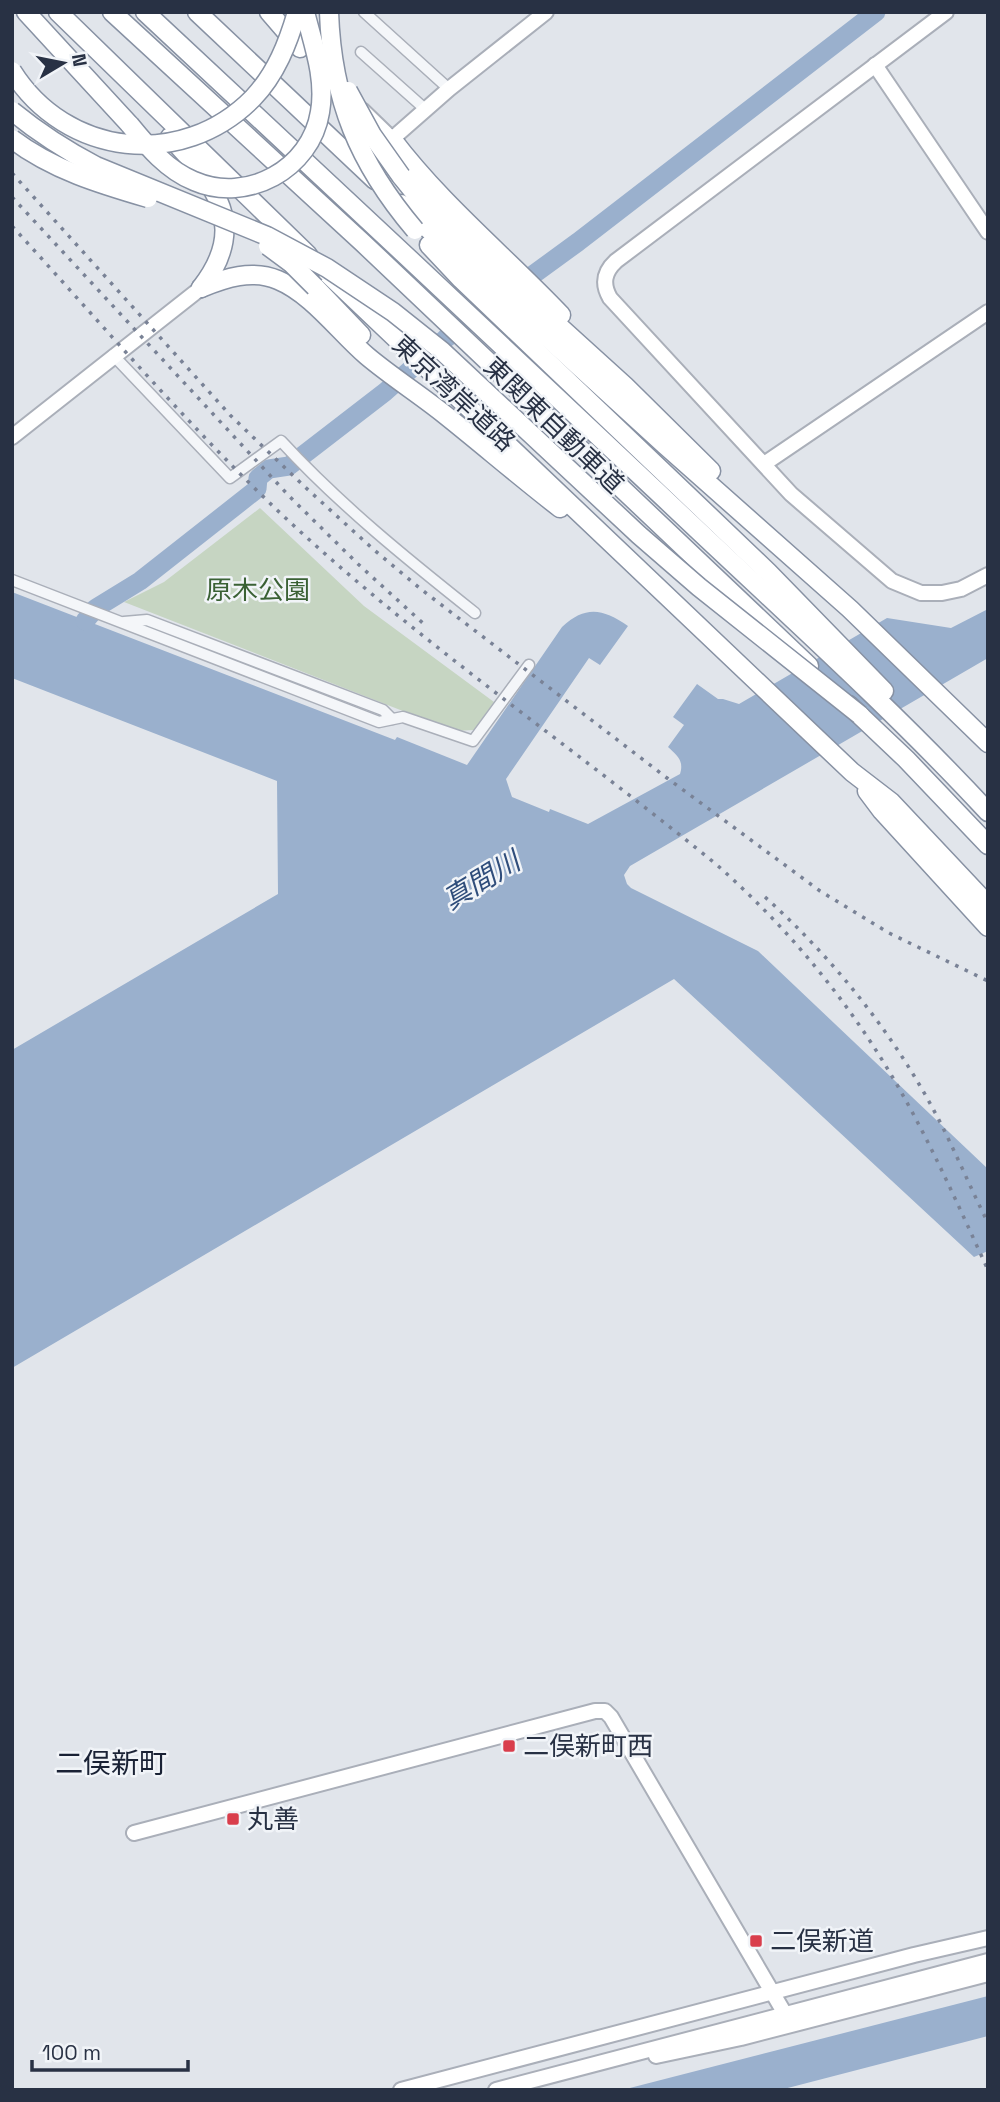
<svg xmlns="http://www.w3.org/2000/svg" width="1000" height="2102" viewBox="0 0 1000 2102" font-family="'Space Grotesk','Noto Sans JP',sans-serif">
<rect width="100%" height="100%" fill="#e1e5eb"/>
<path fill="#c6d5c2" d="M 260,508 L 364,606 L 494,702 L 474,730 L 454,731 L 124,602 L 164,582 Z"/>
<g fill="#9ab0cd">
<path d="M 12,592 L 395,740 L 397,737 L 467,765 L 562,627 C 586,605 603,609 628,626 L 600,665 L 589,658 L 506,779 L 512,797 L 549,812 L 550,809 L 588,824 L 680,774 C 684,761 678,756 668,747 L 684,725 L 673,717 L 697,684 L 718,699 L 723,699 L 739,704 L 887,618 L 951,628 L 988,609 L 988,658 L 630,866 L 624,875 L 627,884 L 631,888 L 758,951 L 988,1169 L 988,1251 L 974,1257 L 674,979 L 12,1368 L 12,1050 L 278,894 L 277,781 L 12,678 Z"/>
<path d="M 988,1996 L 988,2036 L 780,2090 L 622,2090 Z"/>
</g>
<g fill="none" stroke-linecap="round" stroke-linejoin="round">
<path stroke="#9ab0cd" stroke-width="19" d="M 85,621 L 96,608 L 140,581 L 257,489 L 258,478 L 269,469 L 289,466 L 385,392 L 445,339 L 578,242 L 876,12"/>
<defs>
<g id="street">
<path d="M 364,12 L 449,89"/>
<path d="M 361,52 L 425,109"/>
<path d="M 113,355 L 230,478 L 281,441 C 340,505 407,559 475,613"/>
<path d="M 12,580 L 379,722 L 403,717 L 473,741 L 529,665"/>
<path d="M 124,622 L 147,620 L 383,710 L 392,719"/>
</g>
<g id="secondary">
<path d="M 946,12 L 616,261 C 604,272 602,284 610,298 L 791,494 L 892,581 L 921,593 L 942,593 L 961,589 L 988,575"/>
<path d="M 875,65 L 988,232"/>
<path d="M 362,110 L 392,139 L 449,89 L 546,12"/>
<path d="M 12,437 L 201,288"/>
<path d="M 764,464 L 988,312"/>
<path d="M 134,1833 L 595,1711 L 605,1711 L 611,1717 L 785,2014"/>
<path d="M 656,2056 L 741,2038 L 988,1974"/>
<path d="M 401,2090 L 914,1955 L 988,1938"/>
<path d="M 496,2090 L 988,1961"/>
</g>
<g id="highway">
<path d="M 26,12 L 130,125"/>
<path d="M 58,12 L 308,255"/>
<path d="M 112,12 L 363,243 L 809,666"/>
<path d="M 145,12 C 319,174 492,336 665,499 C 773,602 886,702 988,812"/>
<path d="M 197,12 L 375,180"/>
<path d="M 269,12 L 300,48"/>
<path d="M 170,137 C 216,185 249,226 201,288"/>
<path d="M 392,139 C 441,204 505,256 561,315"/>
<path d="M 401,176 L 418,197 L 444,222 L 625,386 L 711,471"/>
<path d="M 401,204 L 665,445 L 850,609 L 988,743"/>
<path d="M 429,245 L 461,279 L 768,572 L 884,691"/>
<path d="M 328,274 L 852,772 L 891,802 L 988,905"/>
<path d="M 315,287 L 361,335"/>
<path d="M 201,288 C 225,278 252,269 278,280 C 312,294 339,332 367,356 C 392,377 419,394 444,414 C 483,445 521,478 560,508"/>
<path d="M 849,705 L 906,759 L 988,845"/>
<path d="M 867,791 L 882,811 L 988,927"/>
</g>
</defs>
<use href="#street" stroke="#aaafb9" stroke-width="13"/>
<use href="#secondary" stroke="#aaafb9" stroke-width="18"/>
<use href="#highway" stroke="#8791a3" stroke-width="21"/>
<use href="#street" stroke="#f4f6f9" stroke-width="10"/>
<use href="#secondary" stroke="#fff" stroke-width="14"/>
<use href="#highway" stroke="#fff" stroke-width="18"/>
<g stroke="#798296" stroke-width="3.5" stroke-dasharray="3.5 7" stroke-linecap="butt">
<path d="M 12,173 L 230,415 L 305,487 L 373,549 L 422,590 L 667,778 L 820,891 L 889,933 L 988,981"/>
<path d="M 12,197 L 290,497 L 358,564 L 426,626"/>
<path d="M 12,226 C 99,321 183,420 276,509 C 413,639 571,745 717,865 C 787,927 846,998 893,1078 C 929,1139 958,1205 988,1270"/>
<path d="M 765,897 C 836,961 898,1039 942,1126 C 958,1158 972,1191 988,1223"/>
</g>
<defs>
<g id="highway-bridge">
<path d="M 329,12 C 332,100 359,164 415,230"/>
<path d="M 12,71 C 66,157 182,170 253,98 C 276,74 288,43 297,12"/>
<path d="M 348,91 L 372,135 L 401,176"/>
<path d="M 12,111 C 39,133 65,150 96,166 L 267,236 L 327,268 L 393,312 L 442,351 L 639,535 L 699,587 L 860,715"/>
<path d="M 130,125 C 148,147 167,170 194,181 C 247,204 311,169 320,112 C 326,78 313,44 305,12"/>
<path d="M 12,139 C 53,170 100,184 148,198"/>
<path d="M 268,246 L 291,263 L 315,287"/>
</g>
</defs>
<use href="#highway-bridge" stroke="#8791a3" stroke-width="21" stroke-linecap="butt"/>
<use href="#highway-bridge" stroke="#fff" stroke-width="18"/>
</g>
<g fill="#d93e4c" stroke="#f1f4f8" stroke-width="2.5">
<rect x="502" y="1739" width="14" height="14" rx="3.5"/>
<rect x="226" y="1812" width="14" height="14" rx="3.5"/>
<rect x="749" y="1934" width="14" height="14" rx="3.5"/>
</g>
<g text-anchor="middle" stroke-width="5" stroke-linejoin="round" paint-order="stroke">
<g font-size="26" fill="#283144" stroke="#f1f4f8">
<text transform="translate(454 393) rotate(43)" y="9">東京湾岸道路</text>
<text transform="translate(554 425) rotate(44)" y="9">東関東自動車道</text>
</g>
<g font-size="26" fill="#3a6134" stroke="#f1f4f8">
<text x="258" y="599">原木公園</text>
</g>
<g font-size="26" fill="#283144" stroke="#f1f4f8" text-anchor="start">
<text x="523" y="1755">二俣新町西</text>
<text x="247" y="1828">丸善</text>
<text x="770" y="1950">二俣新道</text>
</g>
<g font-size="28" font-style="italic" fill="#2f4d7b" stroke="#f1f4f8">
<text transform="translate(481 880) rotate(-31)" y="10">真間川</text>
</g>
<g font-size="28" fill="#1a2235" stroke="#f1f4f8">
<text x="111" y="1773">二俣新町</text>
</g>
</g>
<rect width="1000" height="2102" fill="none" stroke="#283144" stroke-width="28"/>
<g transform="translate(63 63) rotate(80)" stroke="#f1f4f8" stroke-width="5" paint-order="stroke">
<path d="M0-5L12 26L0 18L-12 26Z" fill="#283144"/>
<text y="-10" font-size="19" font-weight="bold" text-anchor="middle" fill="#283144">N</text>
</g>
<path d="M32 2060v10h156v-10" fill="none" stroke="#283144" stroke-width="3.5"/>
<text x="42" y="2060" font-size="21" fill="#283144" stroke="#f1f4f8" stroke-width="5" paint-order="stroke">100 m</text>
</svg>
